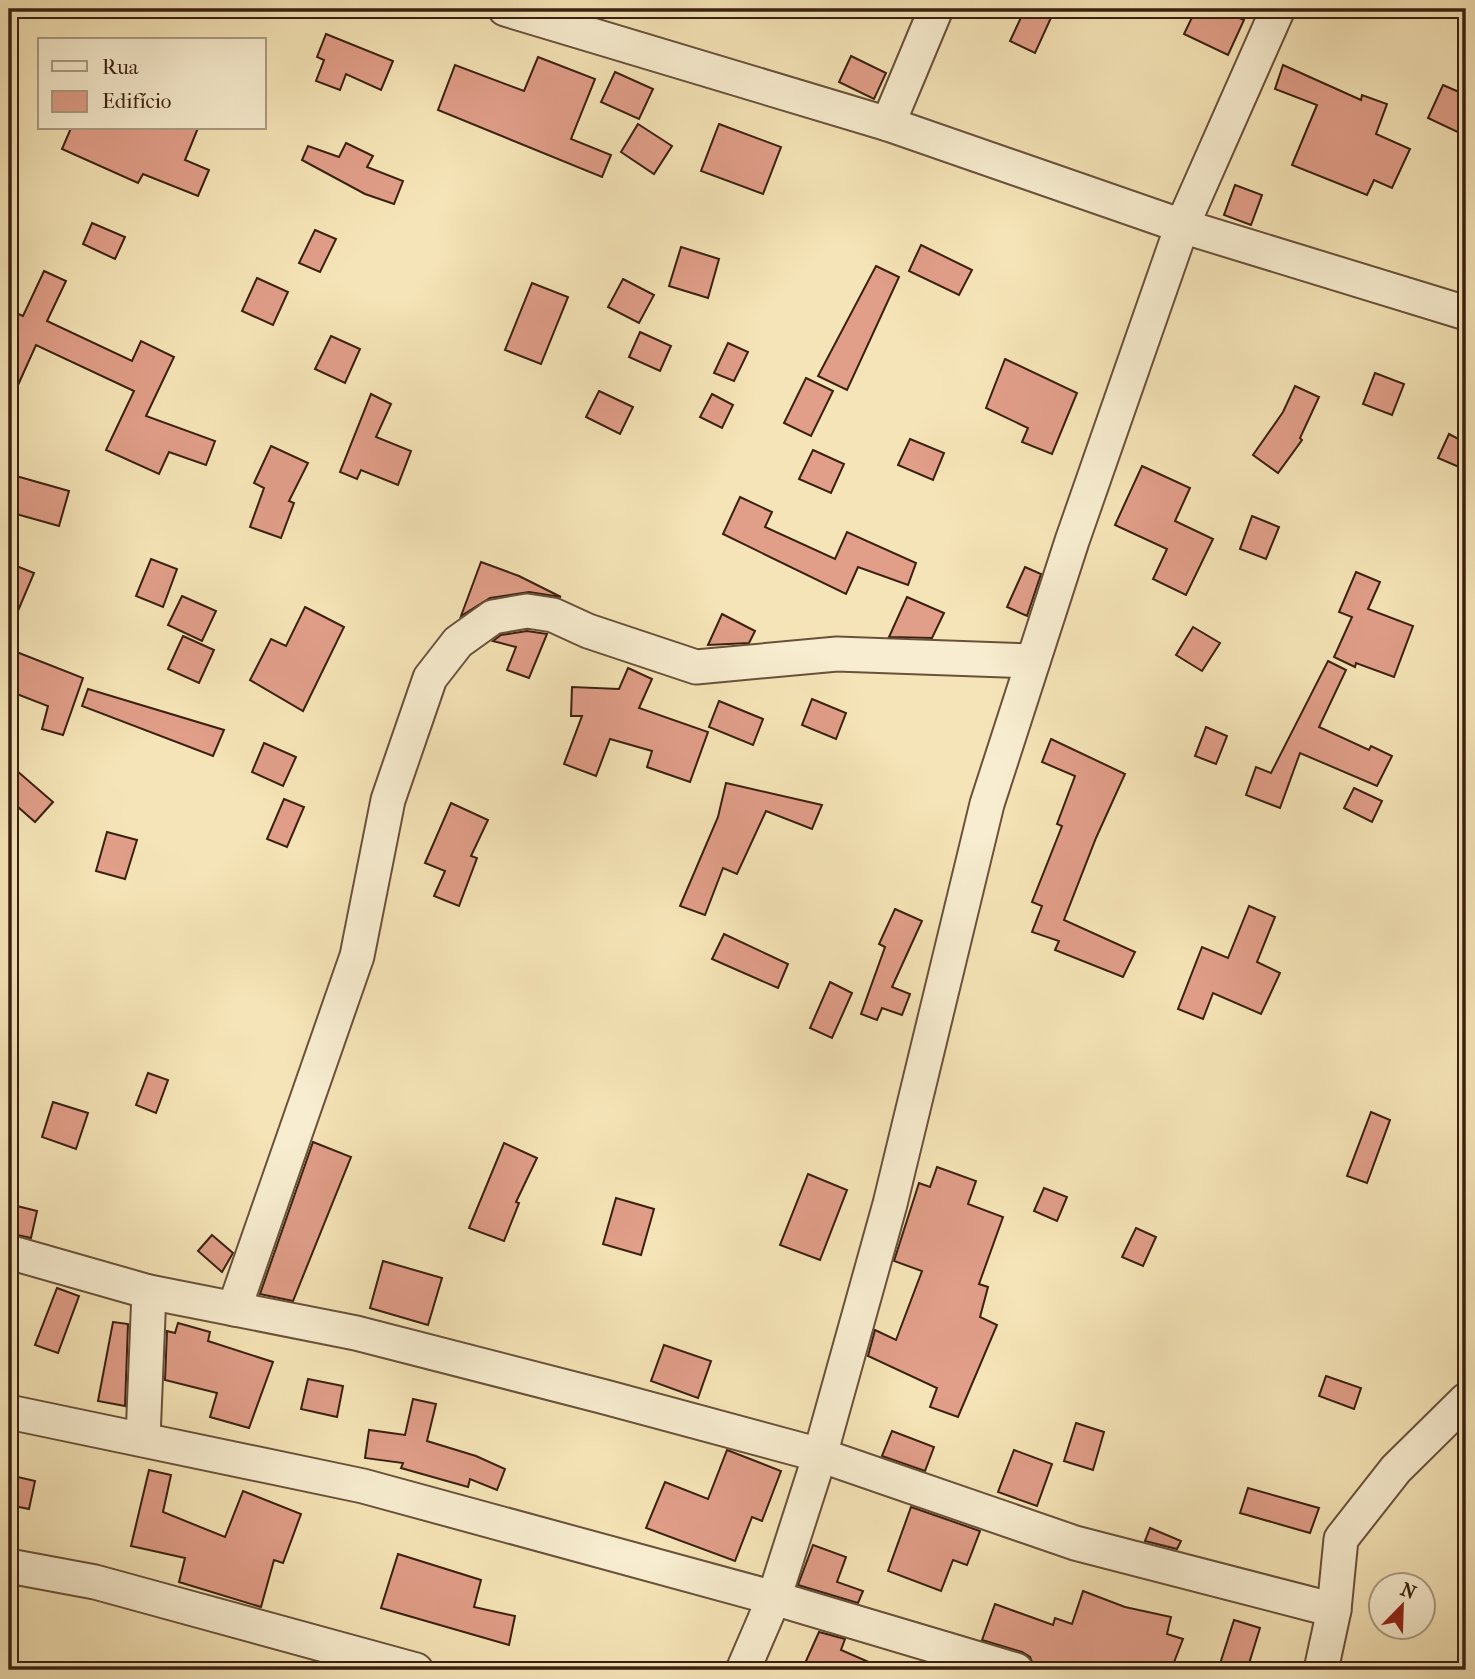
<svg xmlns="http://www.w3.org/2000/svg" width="1475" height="1679" viewBox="0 0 1475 1679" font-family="'IM FELL French Canon',serif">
<rect width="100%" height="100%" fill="#f5e4b7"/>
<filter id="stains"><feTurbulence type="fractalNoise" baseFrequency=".00286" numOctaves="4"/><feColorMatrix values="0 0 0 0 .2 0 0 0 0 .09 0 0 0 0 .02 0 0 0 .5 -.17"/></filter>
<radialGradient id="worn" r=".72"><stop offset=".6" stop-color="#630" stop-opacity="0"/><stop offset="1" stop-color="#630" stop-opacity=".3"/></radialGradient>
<g fill="#e19e89" stroke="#3a2010" stroke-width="2">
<path d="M 1025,9 L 1055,9 L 1035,53 L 1010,41 Z"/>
<path d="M 1196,9 L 1220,9 L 1244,20 L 1228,55 L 1184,34 Z"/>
<path d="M 326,34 L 393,61 L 381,90 L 346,74 L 340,90 L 316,81 L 324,60 L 317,57 Z"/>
<path d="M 851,56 L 886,73 L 874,99 L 839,82 Z"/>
<path d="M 538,57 L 595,79 L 571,139 L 611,155 L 602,177 L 438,110 L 455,65 L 524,91 Z"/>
<path d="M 1283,65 L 1361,100 L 1362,95 L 1387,104 L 1376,134 L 1410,149 L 1392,188 L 1374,180 L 1367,195 L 1292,165 L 1317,105 L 1275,89 Z"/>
<path d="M 615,72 L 653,89 L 639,119 L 601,102 Z"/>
<path d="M 1443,85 L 1466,95 L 1466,136 L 1428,118 Z"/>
<path d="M 638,124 L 672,146 L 654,174 L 621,152 Z"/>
<path d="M 719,124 L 781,147 L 763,194 L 701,171 Z"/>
<path d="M 71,128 L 198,128 L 185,160 L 209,170 L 198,196 L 143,174 L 138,183 L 62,149 Z"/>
<path d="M 346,143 L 373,156 L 367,167 L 403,181 L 394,204 L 365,194 L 302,160 L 308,146 L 339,157 Z"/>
<path d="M 1235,185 L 1262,195 L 1251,225 L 1224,215 Z"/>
<path d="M 92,223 L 125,237 L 115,259 L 83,244 Z"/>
<path d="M 315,230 L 336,239 L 320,272 L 299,263 Z"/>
<path d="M 921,245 L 972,270 L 959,295 L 909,271 Z"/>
<path d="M 681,247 L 719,259 L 708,298 L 669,286 Z"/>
<path d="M 876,266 L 899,277 L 847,390 L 818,376 Z"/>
<path d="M 44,271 L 66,281 L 47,321 L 132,361 L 141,341 L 174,357 L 146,416 L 215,441 L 206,465 L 169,452 L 159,474 L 106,450 L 134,391 L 36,345 L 9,405 L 9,310 L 23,316 Z"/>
<path d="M 257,278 L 288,292 L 273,325 L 242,311 Z"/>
<path d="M 623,279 L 654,295 L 639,323 L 608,307 Z"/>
<path d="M 532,283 L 568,297 L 541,364 L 505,350 Z"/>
<path d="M 640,332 L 671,346 L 660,371 L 629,357 Z"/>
<path d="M 331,336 L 360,349 L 345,383 L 315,369 Z"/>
<path d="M 728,343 L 748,352 L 734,381 L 714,373 Z"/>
<path d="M 1005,359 L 1077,393 L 1052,454 L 1022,442 L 1028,428 L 986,408 Z"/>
<path d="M 1375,373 L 1404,384 L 1392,415 L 1363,404 Z"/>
<path d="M 806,378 L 833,391 L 811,436 L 784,423 Z"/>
<path d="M 1295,386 L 1319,397 L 1300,438 L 1302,440 L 1278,473 L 1253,455 L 1283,412 Z"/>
<path d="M 599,391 L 633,407 L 620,434 L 586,417 Z"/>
<path d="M 371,394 L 391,404 L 376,437 L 411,451 L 398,485 L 361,470 L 357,479 L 340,472 Z"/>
<path d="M 712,394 L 733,405 L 722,428 L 700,417 Z"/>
<path d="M 1449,434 L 1466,443 L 1466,470 L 1438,458 Z"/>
<path d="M 910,439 L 944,453 L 933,480 L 898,465 Z"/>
<path d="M 271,446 L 308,463 L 289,501 L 294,503 L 281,538 L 250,527 L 264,488 L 254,483 Z"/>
<path d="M 813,450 L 844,464 L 831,493 L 799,479 Z"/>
<path d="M 1142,466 L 1190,488 L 1175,521 L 1213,539 L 1186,595 L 1153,579 L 1167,549 L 1115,525 Z"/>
<path d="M 9,474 L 69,491 L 59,526 L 9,512 Z"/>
<path d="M 740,497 L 772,512 L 765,527 L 835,559 L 847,532 L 916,563 L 908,585 L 858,567 L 846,594 L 723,534 Z"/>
<path d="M 1252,516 L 1279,527 L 1266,559 L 1240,549 Z"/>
<path d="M 151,559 L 177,569 L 163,607 L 136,596 Z"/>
<path d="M 481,562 L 519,576 L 561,597 L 529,592 L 490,598 L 461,616 Z"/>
<path d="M 9,563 L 34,573 L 9,632 Z"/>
<path d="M 1025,567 L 1041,574 L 1027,616 L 1007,607 Z"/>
<path d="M 1356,572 L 1380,582 L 1368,609 L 1413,626 L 1394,677 L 1356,663 L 1355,667 L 1334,657 L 1352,617 L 1339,612 Z"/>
<path d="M 182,596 L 216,611 L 202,641 L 168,625 Z"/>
<path d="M 907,597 L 944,613 L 932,638 L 889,637 Z"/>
<path d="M 305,607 L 344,627 L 303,711 L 250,680 L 271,639 L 286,646 Z"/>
<path d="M 722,614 L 755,631 L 749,643 L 708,645 Z"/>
<path d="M 1193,627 L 1220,643 L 1202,671 L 1176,655 Z"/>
<path d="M 527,631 L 547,634 L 529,678 L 507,670 L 516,647 L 493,641 L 501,635 Z"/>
<path d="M 183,636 L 214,650 L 199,683 L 168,669 Z"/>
<path d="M 9,649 L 83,678 L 63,735 L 42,729 L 48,706 L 9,691 Z"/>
<path d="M 1328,661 L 1346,670 L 1319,727 L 1369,750 L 1371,746 L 1392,756 L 1377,786 L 1300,753 L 1280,808 L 1246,795 L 1256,767 L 1271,773 Z"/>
<path d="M 628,668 L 652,679 L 639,708 L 708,732 L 690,782 L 647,767 L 652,751 L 610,739 L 596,776 L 564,764 L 582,716 L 571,716 L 572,687 L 619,689 Z"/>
<path d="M 88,689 L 224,730 L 213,756 L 82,706 Z"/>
<path d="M 812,699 L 846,713 L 836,739 L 802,725 Z"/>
<path d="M 719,701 L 763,719 L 753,745 L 709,727 Z"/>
<path d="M 1206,727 L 1227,736 L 1216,764 L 1195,756 Z"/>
<path d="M 1051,739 L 1125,774 L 1096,838 L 1064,920 L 1135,952 L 1123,977 L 1055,950 L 1059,941 L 1032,932 L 1042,906 L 1032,902 L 1062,826 L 1057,824 L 1075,776 L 1042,762 Z"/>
<path d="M 264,743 L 296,757 L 283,786 L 252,772 Z"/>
<path d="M 9,764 L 53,802 L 35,822 L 9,799 Z"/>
<path d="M 726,783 L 822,805 L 812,829 L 766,811 L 737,874 L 723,868 L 705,915 L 680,906 L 718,817 Z"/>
<path d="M 1354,788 L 1382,801 L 1372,822 L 1344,808 Z"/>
<path d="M 284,799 L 304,807 L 287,847 L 267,839 Z"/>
<path d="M 451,803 L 488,820 L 471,856 L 477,858 L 459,906 L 434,896 L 445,871 L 425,863 Z"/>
<path d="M 107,832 L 137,840 L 125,879 L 96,871 Z"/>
<path d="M 1249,906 L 1275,917 L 1257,962 L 1280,973 L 1261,1014 L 1213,993 L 1203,1019 L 1178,1009 L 1202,947 L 1228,958 Z"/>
<path d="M 895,909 L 922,921 L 892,987 L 910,994 L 902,1015 L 882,1008 L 877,1020 L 861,1014 L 885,947 L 879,944 Z"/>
<path d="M 724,934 L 788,964 L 778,988 L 712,959 Z"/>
<path d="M 830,982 L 852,993 L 832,1038 L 810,1028 Z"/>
<path d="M 148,1073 L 168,1080 L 156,1113 L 136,1105 Z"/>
<path d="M 53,1102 L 88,1113 L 76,1149 L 42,1137 Z"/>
<path d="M 1371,1112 L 1390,1120 L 1367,1183 L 1347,1176 Z"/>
<path d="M 313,1142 L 351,1157 L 293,1301 L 260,1294 Z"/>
<path d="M 504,1143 L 537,1158 L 516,1202 L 519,1203 L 504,1241 L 469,1228 Z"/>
<path d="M 937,1167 L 976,1181 L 968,1204 L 1003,1217 L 979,1284 L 988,1287 L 980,1317 L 997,1325 L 958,1417 L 930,1407 L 937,1388 L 868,1356 L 875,1330 L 896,1340 L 922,1271 L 894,1261 L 919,1183 L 930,1187 Z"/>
<path d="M 808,1174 L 847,1190 L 820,1260 L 780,1245 Z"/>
<path d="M 1044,1188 L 1067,1197 L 1057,1221 L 1034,1211 Z"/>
<path d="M 616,1198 L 654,1209 L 641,1255 L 603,1244 Z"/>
<path d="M 9,1204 L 37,1211 L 31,1238 L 9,1233 Z"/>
<path d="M 1136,1228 L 1156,1237 L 1143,1266 L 1122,1257 Z"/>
<path d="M 212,1235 L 233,1253 L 222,1272 L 198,1251 Z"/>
<path d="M 383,1261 L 442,1278 L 428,1325 L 370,1308 Z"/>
<path d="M 57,1288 L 79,1296 L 58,1353 L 35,1345 Z"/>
<path d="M 113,1322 L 128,1324 L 125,1406 L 98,1401 Z"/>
<path d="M 178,1323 L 210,1332 L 208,1341 L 273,1362 L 249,1428 L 210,1417 L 217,1393 L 165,1380 L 167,1331 L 175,1333 Z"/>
<path d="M 664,1345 L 711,1361 L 698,1398 L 651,1381 Z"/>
<path d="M 1326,1376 L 1361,1388 L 1354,1409 L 1319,1396 Z"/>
<path d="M 308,1379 L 343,1386 L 337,1417 L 301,1409 Z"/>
<path d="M 413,1399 L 436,1404 L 427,1441 L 476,1456 L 505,1469 L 497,1490 L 470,1479 L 468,1487 L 401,1468 L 403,1463 L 365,1458 L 369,1430 L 405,1435 Z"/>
<path d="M 1076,1423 L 1104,1432 L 1093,1470 L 1064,1461 Z"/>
<path d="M 892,1431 L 934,1447 L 925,1471 L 882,1456 Z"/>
<path d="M 727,1450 L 781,1471 L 762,1521 L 752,1517 L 735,1561 L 646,1528 L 665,1482 L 708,1499 Z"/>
<path d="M 1014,1450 L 1052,1464 L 1037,1506 L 998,1492 Z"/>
<path d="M 149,1470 L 171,1475 L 163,1512 L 225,1537 L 243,1491 L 301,1514 L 283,1563 L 274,1560 L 261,1607 L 179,1582 L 185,1558 L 131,1546 Z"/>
<path d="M 9,1475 L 35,1481 L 29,1509 L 9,1505 Z"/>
<path d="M 1248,1488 L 1319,1508 L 1310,1533 L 1240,1513 Z"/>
<path d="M 911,1507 L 980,1531 L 967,1565 L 953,1560 L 941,1591 L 888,1571 Z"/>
<path d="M 1150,1528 L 1181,1541 L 1177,1549 L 1145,1541 Z"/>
<path d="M 813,1545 L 846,1557 L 837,1582 L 863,1591 L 858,1603 L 798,1585 Z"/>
<path d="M 398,1554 L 481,1580 L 474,1607 L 515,1616 L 509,1645 L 381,1608 Z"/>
<path d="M 1083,1591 L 1125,1607 L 1171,1617 L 1167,1634 L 1183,1639 L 1171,1670 L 1035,1670 L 1030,1657 L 1022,1652 L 982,1640 L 995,1604 L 1053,1625 L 1055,1618 L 1072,1624 Z"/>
<path d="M 1234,1620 L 1260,1628 L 1247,1670 L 1218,1670 Z"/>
<path d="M 819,1632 L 845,1639 L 841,1650 L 887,1670 L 802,1670 Z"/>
</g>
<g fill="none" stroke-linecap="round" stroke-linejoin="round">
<defs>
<g id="street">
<path d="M 505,9 L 888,124 L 1182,226 L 1466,313"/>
<path d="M 888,124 L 936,9"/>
<path d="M 9,1252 L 149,1292 L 356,1333 L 605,1397 L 820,1455 L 1075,1543 L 1334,1610"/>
<path d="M 234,1309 L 357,956 L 388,800 L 430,678 L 458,642 L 493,617 L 527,611 L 553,615 L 588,631 L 696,667 L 837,654 L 1033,661"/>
<path d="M 9,1412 L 363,1486 L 774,1598 L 1016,1670"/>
<path d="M 143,1438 L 149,1292"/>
<path d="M 9,1566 L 95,1582 L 416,1670"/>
<path d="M 743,1670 L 774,1598 L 820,1455 L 890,1204 L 987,804 L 1072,541 L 1182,226 L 1278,9"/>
<path d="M 1321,1670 L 1334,1610 L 1341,1539 L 1396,1469 L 1466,1400"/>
</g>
</defs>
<use href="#street" stroke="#69513a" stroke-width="37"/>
<use href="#street" stroke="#f8edd0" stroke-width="33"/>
</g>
<rect width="1475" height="1679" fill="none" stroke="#f5e4b7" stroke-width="35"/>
<rect x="10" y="10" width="1454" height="1658" fill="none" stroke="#3a2010" stroke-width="3.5"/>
<rect x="18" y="18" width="1440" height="1644" fill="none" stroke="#3a2010" stroke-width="2"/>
<rect x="38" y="38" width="228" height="91" fill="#f8edd0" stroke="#ac9b83" stroke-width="2"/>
<rect x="52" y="61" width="35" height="10" fill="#f8edd0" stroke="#ac9b83" stroke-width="2"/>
<text x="102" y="74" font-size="21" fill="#3a2010">Rua</text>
<rect x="52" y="91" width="35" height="21" fill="#e19e89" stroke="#ac9b83" stroke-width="2"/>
<text x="102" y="108" font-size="21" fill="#3a2010">Edifício</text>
<g transform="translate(1402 1606) rotate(23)"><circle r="33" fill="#f8edd0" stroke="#ac9b83" stroke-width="2"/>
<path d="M0-5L12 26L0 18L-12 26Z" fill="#8f2418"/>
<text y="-10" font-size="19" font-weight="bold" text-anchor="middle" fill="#3a2010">N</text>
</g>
<rect width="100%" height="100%" filter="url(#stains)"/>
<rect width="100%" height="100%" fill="url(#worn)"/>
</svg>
